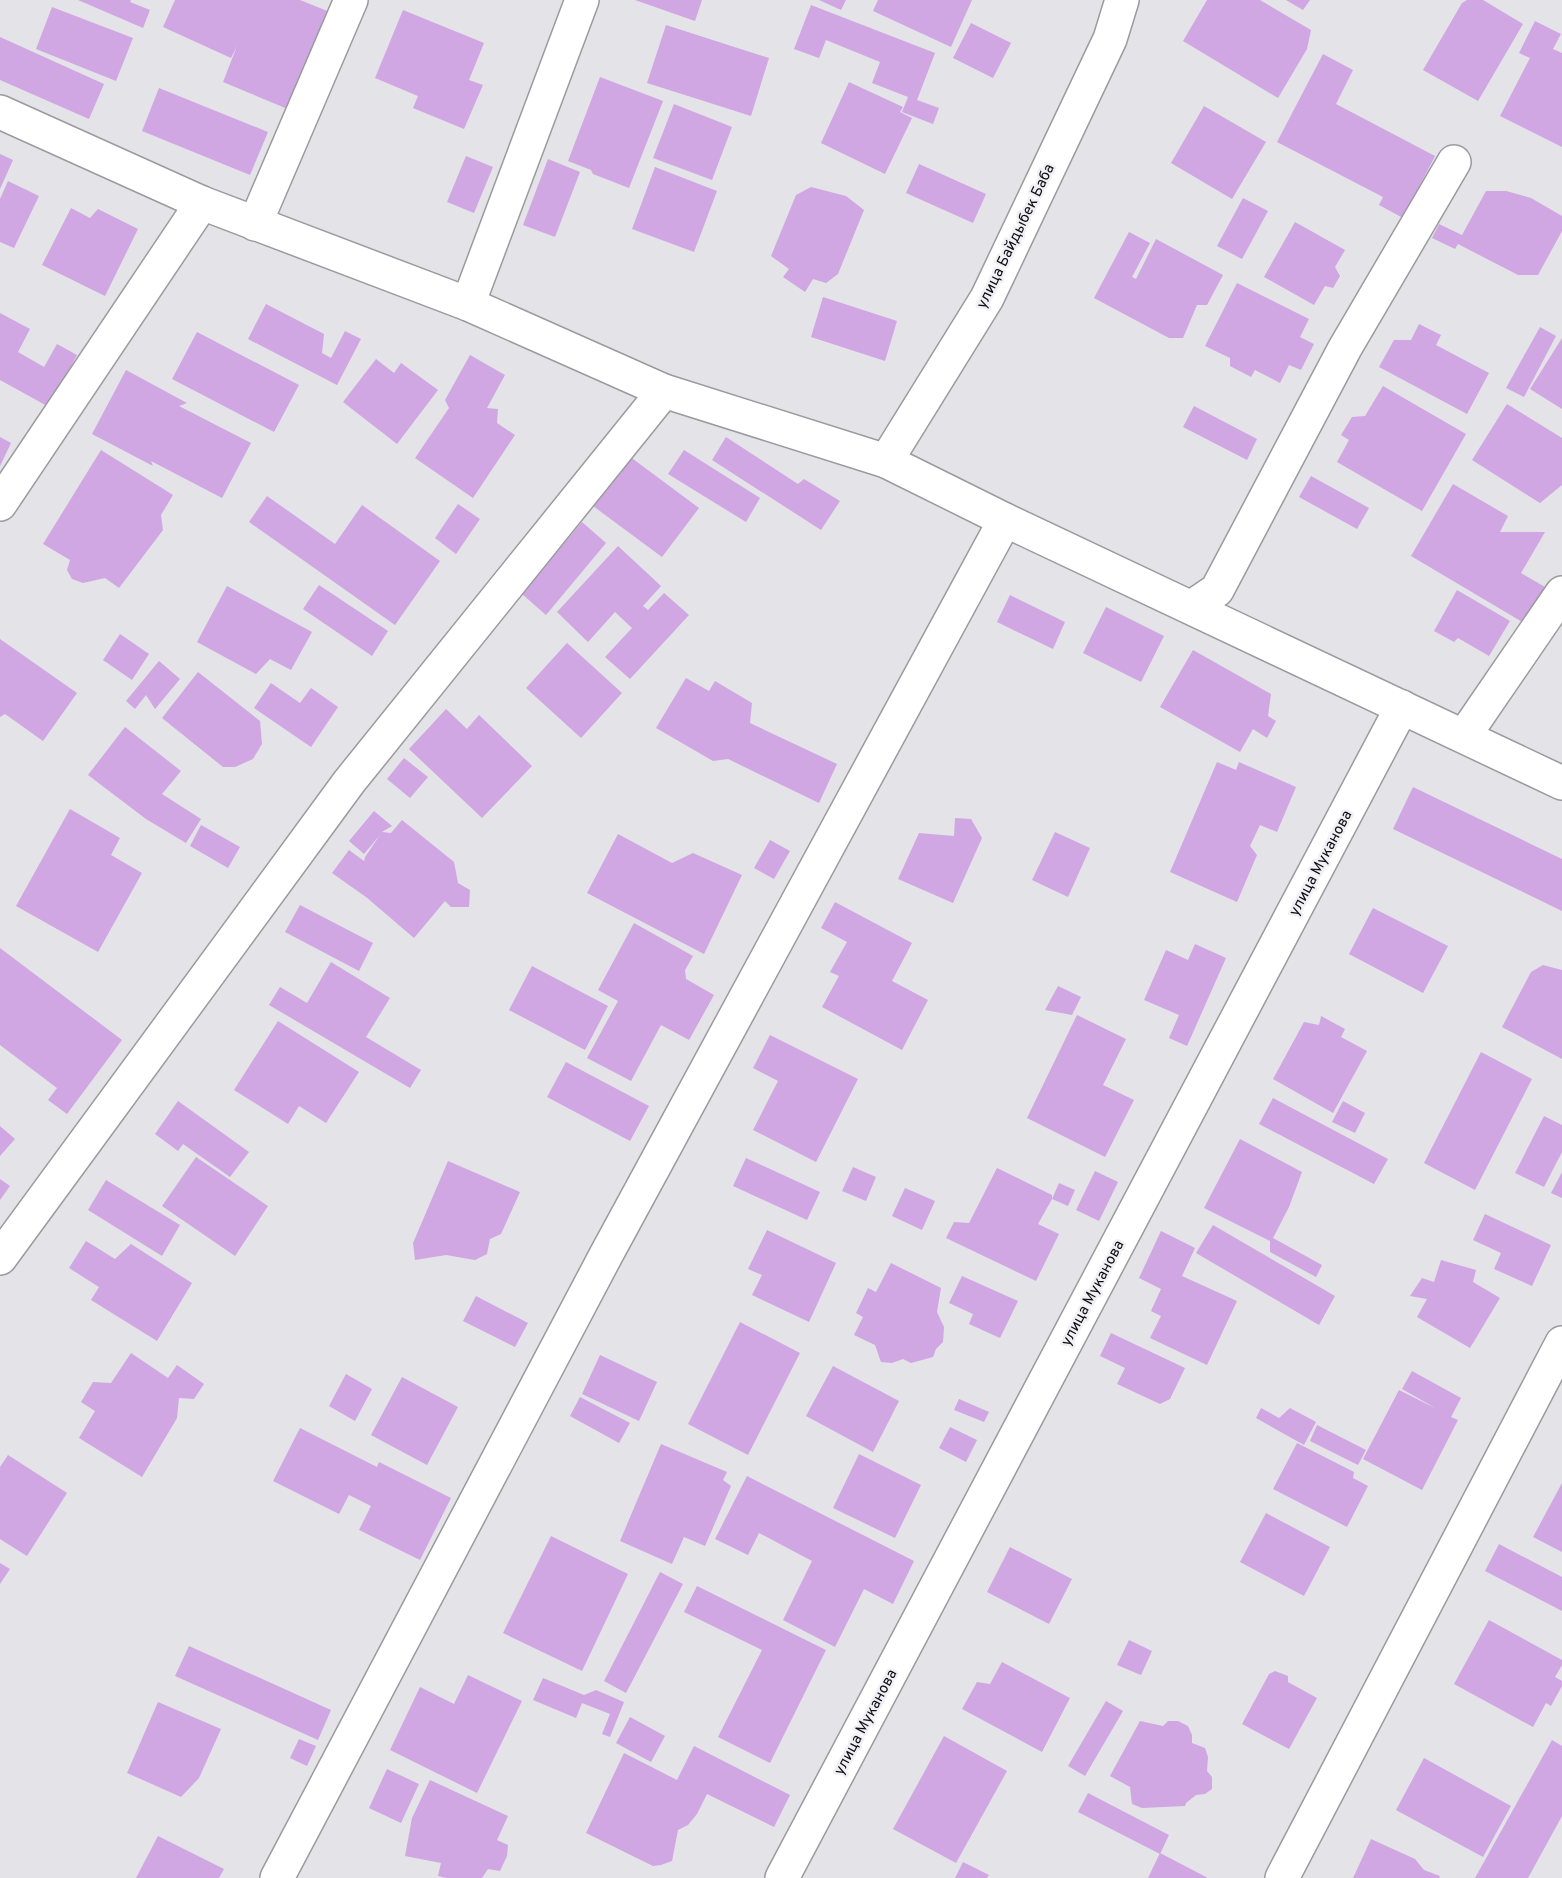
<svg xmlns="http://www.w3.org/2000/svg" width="1562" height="1878" viewBox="0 0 1562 1878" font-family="Overpass,sans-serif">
<rect width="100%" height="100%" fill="#e3e3e8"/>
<g fill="#d0a7e3">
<path d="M 78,0 L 131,0 L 130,2 L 150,10 L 143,28 Z"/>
<path d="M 175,0 L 300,0 L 330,12 L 290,110 L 223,82 L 237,46 L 231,58 L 163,27 Z"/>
<path d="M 635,0 L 702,0 L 695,21 Z"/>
<path d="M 819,0 L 846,0 L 841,10 Z"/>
<path d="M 878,0 L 972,0 L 951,47 L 873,11 Z"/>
<path d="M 1207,0 L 1260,0 L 1311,30 L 1307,49 L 1278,98 L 1183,41 Z"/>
<path d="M 1286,0 L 1310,0 L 1303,10 Z"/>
<path d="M 1467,0 L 1483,0 L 1523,24 L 1478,101 L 1423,70 L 1462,3 Z"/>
<path d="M 811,5 L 935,53 L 917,100 L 939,108 L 933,124 L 902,112 L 908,97 L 872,83 L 880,62 L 826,40 L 819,58 L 794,49 Z"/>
<path d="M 52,7 L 133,38 L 116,81 L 36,49 Z"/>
<path d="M 403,10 L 484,43 L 469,80 L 483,85 L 464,129 L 413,108 L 418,96 L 375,78 Z"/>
<path d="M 1535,21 L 1561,34 L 1553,49 L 1562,53 L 1562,147 L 1500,116 L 1530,58 L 1519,53 Z"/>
<path d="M 971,23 L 1011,43 L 993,78 L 953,58 Z"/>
<path d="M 666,25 L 769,58 L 751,116 L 647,83 Z"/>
<path d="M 0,37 L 104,84 L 89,119 L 0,80 Z"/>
<path d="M 1323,54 L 1353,70 L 1336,104 L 1435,156 L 1403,218 L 1379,205 L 1383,197 L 1277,142 Z"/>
<path d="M 600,77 L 663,101 L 629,188 L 593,174 L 591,170 L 568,161 Z"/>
<path d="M 849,82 L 903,107 L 900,112 L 898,111 L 912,118 L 885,174 L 821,143 Z"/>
<path d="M 159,88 L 268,132 L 250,175 L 142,131 Z"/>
<path d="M 674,104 L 732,127 L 712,180 L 653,158 Z"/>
<path d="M 1204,106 L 1266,142 L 1232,199 L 1171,163 Z"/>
<path d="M 0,154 L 13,160 L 0,189 Z"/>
<path d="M 466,156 L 493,167 L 474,213 L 447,202 Z"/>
<path d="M 548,159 L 580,172 L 555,237 L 523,225 Z"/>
<path d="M 919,164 L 986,194 L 973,223 L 906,193 Z"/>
<path d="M 655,167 L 717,191 L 694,252 L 632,229 Z"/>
<path d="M 8,181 L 39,196 L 14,248 L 0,242 L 0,199 Z"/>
<path d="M 811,187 L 846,196 L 864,210 L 838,274 L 826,283 L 813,279 L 805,292 L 783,277 L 789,269 L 771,256 L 796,195 Z"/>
<path d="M 1486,191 L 1506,191 L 1531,198 L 1562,216 L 1562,231 L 1538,275 L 1518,275 L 1458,244 L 1455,249 L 1432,238 L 1439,224 L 1462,235 Z"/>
<path d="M 1243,198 L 1268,211 L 1242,259 L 1217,246 Z"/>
<path d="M 71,208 L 90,218 L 98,209 L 138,229 L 105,296 L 42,265 Z"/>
<path d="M 1295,222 L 1345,250 L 1335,267 L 1340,276 L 1333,288 L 1325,286 L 1314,305 L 1264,277 Z"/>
<path d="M 1129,232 L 1150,243 L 1132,277 L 1136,279 L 1156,239 L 1223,275 L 1207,305 L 1197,305 L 1183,338 L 1169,338 L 1094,298 Z"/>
<path d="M 1237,283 L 1309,319 L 1300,337 L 1314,344 L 1301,370 L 1289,365 L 1280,383 L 1255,370 L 1251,377 L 1230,366 L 1230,358 L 1205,346 Z"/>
<path d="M 823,297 L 897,321 L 885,361 L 811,337 Z"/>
<path d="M 266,304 L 324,334 L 322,353 L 331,358 L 345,331 L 361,339 L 337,385 L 248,339 Z"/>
<path d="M 0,313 L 30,329 L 18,352 L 44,367 L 57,344 L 77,355 L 49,407 L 0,380 Z"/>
<path d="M 1419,324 L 1441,335 L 1436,345 L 1489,373 L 1467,414 L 1379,367 L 1394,340 L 1411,340 Z"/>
<path d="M 1540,327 L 1556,336 L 1524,397 L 1506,388 Z"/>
<path d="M 197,332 L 299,385 L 274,432 L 172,379 Z"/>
<path d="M 1562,338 L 1562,409 L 1530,389 Z"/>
<path d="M 470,355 L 505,375 L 487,408 L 498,409 L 497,423 L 515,435 L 473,498 L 415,458 L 449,408 L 445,400 Z"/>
<path d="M 376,359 L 394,373 L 401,363 L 438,390 L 397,444 L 343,402 Z"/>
<path d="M 126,370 L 187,403 L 179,406 L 251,443 L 222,498 L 151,461 L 153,466 L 92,434 Z"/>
<path d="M 1383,386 L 1466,434 L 1422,511 L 1337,462 L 1349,440 L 1341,435 L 1352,417 L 1365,416 Z"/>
<path d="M 1507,404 L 1562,438 L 1562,485 L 1540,503 L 1472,460 Z"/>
<path d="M 1194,406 L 1257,439 L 1247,460 L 1183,427 Z"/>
<path d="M 0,437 L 11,443 L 0,466 Z"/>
<path d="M 726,437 L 798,484 L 804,479 L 840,501 L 821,530 L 712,460 Z"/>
<path d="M 101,450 L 173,495 L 161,515 L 163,530 L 119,588 L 105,578 L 83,583 L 72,579 L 67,570 L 70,560 L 43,544 Z"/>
<path d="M 684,450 L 760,498 L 746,522 L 668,474 Z"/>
<path d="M 629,456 L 699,508 L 662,557 L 593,506 Z"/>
<path d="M 1311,476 L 1369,508 L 1357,529 L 1299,497 Z"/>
<path d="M 1453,484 L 1508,516 L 1500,532 L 1545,532 L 1521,573 L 1545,587 L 1524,623 L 1411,556 Z"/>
<path d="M 267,496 L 335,544 L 362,505 L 440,561 L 395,625 L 249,522 Z"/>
<path d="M 458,504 L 480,519 L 456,554 L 435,538 Z"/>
<path d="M 582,522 L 606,543 L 546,615 L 522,594 Z"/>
<path d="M 618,546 L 661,586 L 643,606 L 648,610 L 664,593 L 689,615 L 630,679 L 605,657 L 632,628 L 615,612 L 588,642 L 557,612 Z"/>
<path d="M 319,585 L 388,631 L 372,656 L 303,609 Z"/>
<path d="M 227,586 L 312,632 L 291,670 L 270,659 L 256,674 L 197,642 Z"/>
<path d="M 1457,590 L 1510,621 L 1489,656 L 1458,638 L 1454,642 L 1434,631 Z"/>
<path d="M 1010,595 L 1065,622 L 1053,649 L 997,622 Z"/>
<path d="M 1106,607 L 1164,636 L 1141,682 L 1083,653 Z"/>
<path d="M 120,634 L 149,654 L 132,680 L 103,660 Z"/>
<path d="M 0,639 L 77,693 L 43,741 L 5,714 L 0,717 Z"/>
<path d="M 567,643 L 622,693 L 581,738 L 526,688 Z"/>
<path d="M 1193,650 L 1271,694 L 1268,716 L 1276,721 L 1267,738 L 1253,729 L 1240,752 L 1160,707 Z"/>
<path d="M 159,661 L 180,679 L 155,709 L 146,695 L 135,709 L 126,701 Z"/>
<path d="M 198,672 L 260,721 L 262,744 L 253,759 L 235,767 L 223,767 L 162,718 Z"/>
<path d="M 686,678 L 709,691 L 715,681 L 752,703 L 750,723 L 837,764 L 819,803 L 728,759 L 713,761 L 656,728 Z"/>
<path d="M 271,683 L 300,703 L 311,688 L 338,707 L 311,747 L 254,708 Z"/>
<path d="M 446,709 L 467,729 L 479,715 L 532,766 L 482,818 L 409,749 Z"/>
<path d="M 125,727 L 181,771 L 162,794 L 201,819 L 186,843 L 146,819 L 88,775 Z"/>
<path d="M 404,758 L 428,777 L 410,798 L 387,779 Z"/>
<path d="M 1217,762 L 1236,770 L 1239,762 L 1296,787 L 1277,832 L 1260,825 L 1250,846 L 1257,855 L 1237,902 L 1170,872 Z"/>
<path d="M 1413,787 L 1562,859 L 1562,911 L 1393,829 Z"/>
<path d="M 70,809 L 120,838 L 111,855 L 142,873 L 98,952 L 16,906 Z"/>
<path d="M 374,811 L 392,826 L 382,832 L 391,833 L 402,820 L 454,862 L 458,883 L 470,890 L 469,907 L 451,907 L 445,901 L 414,938 L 366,897 L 332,873 L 349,850 L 364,861 L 365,857 L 380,835 L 364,854 L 349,841 Z"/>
<path d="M 955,818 L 971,819 L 982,838 L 953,903 L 898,879 L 919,833 L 954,836 Z"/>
<path d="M 201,825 L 240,847 L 228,868 L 190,846 Z"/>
<path d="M 1055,832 L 1090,848 L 1068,897 L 1032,880 Z"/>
<path d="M 618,834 L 672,863 L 693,853 L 742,875 L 704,954 L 587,893 Z"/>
<path d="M 770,840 L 790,851 L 774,879 L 754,868 Z"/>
<path d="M 835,902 L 912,943 L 892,981 L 928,1000 L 902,1050 L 822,1007 L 839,976 L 830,972 L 847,942 L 821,928 Z"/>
<path d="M 300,905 L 373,943 L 359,971 L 285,932 Z"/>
<path d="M 1373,908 L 1448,946 L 1423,993 L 1349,954 Z"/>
<path d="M 634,923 L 693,956 L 685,970 L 686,979 L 714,995 L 689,1040 L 661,1025 L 631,1081 L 587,1058 L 618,1001 L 598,990 Z"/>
<path d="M 1195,944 L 1226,958 L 1187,1046 L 1169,1038 L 1179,1015 L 1144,1000 L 1166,950 L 1188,960 Z"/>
<path d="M 0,948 L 122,1040 L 67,1114 L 48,1100 L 57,1088 L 0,1045 Z"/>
<path d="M 331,962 L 390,998 L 366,1037 L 421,1070 L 410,1088 L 269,1005 L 280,987 L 307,1003 Z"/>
<path d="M 1543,965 L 1562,970 L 1562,1059 L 1502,1027 L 1531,972 Z"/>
<path d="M 532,966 L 608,1006 L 585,1050 L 509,1010 Z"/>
<path d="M 1058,986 L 1081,997 L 1072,1015 L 1045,1010 Z"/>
<path d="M 1077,1015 L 1126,1039 L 1103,1085 L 1134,1100 L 1105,1157 L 1027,1118 Z"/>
<path d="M 1321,1016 L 1345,1029 L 1341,1037 L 1367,1051 L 1333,1113 L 1273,1079 L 1304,1022 L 1319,1025 Z"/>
<path d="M 278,1021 L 359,1072 L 326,1123 L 299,1106 L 288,1124 L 234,1090 Z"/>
<path d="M 770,1035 L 858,1079 L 816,1162 L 753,1130 L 778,1081 L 753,1068 Z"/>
<path d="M 1481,1052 L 1532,1079 L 1475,1190 L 1424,1163 Z"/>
<path d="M 566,1062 L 649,1106 L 630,1141 L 547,1097 Z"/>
<path d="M 1273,1098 L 1388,1159 L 1374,1184 L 1259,1124 Z"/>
<path d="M 178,1101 L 249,1152 L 230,1177 L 183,1144 L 178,1151 L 155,1134 Z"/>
<path d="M 1343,1101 L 1365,1113 L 1355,1133 L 1332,1122 Z"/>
<path d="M 1544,1116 L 1562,1125 L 1562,1152 L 1544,1187 L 1515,1173 Z"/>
<path d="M 0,1126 L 15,1139 L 0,1156 Z"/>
<path d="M 1240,1139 L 1302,1172 L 1289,1207 L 1273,1238 L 1322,1265 L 1316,1277 L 1270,1252 L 1270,1241 L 1204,1208 Z"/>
<path d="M 196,1157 L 268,1206 L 235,1256 L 162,1206 Z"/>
<path d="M 746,1158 L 820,1192 L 807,1220 L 733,1186 Z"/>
<path d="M 448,1161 L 520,1192 L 501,1234 L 490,1239 L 487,1254 L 475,1260 L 446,1255 L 415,1260 L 413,1243 Z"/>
<path d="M 853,1167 L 876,1177 L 866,1201 L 842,1191 Z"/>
<path d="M 997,1168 L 1052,1195 L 1052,1199 L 1038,1224 L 1059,1234 L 1036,1281 L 946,1238 L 954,1222 L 969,1223 Z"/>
<path d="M 1095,1171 L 1118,1182 L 1099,1221 L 1076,1210 Z"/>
<path d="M 1562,1172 L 1562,1198 L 1551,1193 Z"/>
<path d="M 0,1179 L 10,1186 L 0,1200 Z"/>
<path d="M 106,1180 L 180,1225 L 162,1256 L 88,1210 Z"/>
<path d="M 1059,1183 L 1075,1190 L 1068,1206 L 1052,1199 Z"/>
<path d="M 905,1188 L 935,1201 L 922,1230 L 892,1216 Z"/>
<path d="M 1485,1214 L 1551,1245 L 1532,1286 L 1494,1269 L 1501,1253 L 1473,1240 Z"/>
<path d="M 1213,1225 L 1335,1296 L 1319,1325 L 1196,1253 Z"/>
<path d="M 767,1230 L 836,1263 L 809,1322 L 752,1295 L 762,1275 L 748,1269 Z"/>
<path d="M 1161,1231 L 1195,1248 L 1182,1276 L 1237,1301 L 1207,1365 L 1150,1338 L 1161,1316 L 1151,1311 L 1161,1289 L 1139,1278 Z"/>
<path d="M 86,1241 L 115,1259 L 131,1244 L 192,1283 L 157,1341 L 91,1300 L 99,1287 L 69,1268 Z"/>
<path d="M 1441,1260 L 1476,1270 L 1473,1282 L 1500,1298 L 1470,1348 L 1417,1317 L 1427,1299 L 1410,1296 L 1422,1278 L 1434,1282 Z"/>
<path d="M 891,1263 L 941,1288 L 937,1312 L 944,1327 L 943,1342 L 936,1349 L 933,1357 L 911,1363 L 903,1359 L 892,1363 L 881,1362 L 875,1345 L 854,1335 L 863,1317 L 856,1313 L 868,1288 L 876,1292 Z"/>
<path d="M 962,1276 L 1018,1301 L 1000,1338 L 969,1324 L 973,1314 L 949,1303 Z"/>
<path d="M 476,1296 L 528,1323 L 515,1347 L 463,1321 Z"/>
<path d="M 740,1322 L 800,1353 L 748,1455 L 688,1424 Z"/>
<path d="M 1111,1333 L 1185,1368 L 1170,1399 L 1160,1404 L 1117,1384 L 1125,1368 L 1100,1356 Z"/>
<path d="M 131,1353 L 168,1378 L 177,1365 L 204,1384 L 194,1399 L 179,1398 L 177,1418 L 142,1477 L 79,1438 L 95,1411 L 81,1402 L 93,1382 L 111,1383 Z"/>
<path d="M 600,1355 L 657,1382 L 639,1421 L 582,1394 Z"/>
<path d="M 833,1366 L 899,1401 L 873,1452 L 806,1416 Z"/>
<path d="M 1412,1371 L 1461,1398 L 1451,1417 L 1458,1420 L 1422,1490 L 1363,1459 L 1399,1390 L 1437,1409 L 1402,1389 Z"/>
<path d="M 346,1374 L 372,1389 L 355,1421 L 329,1406 Z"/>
<path d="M 402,1377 L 458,1407 L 427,1465 L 371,1435 Z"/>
<path d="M 580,1397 L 630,1423 L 619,1443 L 570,1416 Z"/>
<path d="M 959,1399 L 989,1412 L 984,1422 L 954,1410 Z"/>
<path d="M 1261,1408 L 1279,1418 L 1290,1408 L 1316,1422 L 1304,1445 L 1256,1418 Z"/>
<path d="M 1317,1425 L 1366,1450 L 1358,1465 L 1310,1441 Z"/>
<path d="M 950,1427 L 977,1440 L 966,1462 L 939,1448 Z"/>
<path d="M 300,1428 L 377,1467 L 379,1462 L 451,1498 L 420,1560 L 359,1530 L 371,1506 L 349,1495 L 339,1514 L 273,1481 Z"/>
<path d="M 1297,1443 L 1354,1472 L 1353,1478 L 1368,1486 L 1347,1527 L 1273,1489 Z"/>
<path d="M 661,1444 L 727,1472 L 723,1480 L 731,1486 L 705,1546 L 684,1537 L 672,1564 L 620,1541 Z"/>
<path d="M 859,1454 L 921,1485 L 895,1538 L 833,1508 Z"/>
<path d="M 8,1455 L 67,1493 L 27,1556 L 0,1539 L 0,1467 Z"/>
<path d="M 747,1476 L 914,1561 L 893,1604 L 864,1589 L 835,1647 L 783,1620 L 812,1561 L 759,1533 L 748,1555 L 715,1539 Z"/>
<path d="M 1562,1483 L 1562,1552 L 1533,1537 Z"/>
<path d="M 1266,1513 L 1330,1547 L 1304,1596 L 1240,1562 Z"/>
<path d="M 551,1536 L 628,1574 L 582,1671 L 503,1633 Z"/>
<path d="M 1499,1544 L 1562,1577 L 1562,1611 L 1485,1571 Z"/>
<path d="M 1010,1547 L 1072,1579 L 1049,1624 L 987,1592 Z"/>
<path d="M 0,1563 L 10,1569 L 0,1584 Z"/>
<path d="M 660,1572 L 683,1584 L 626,1693 L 604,1681 Z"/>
<path d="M 697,1586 L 826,1650 L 770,1763 L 718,1737 L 762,1650 L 684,1612 Z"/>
<path d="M 1489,1620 L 1562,1660 L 1562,1665 L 1555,1677 L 1562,1681 L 1562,1686 L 1551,1706 L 1546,1703 L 1533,1727 L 1454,1684 Z"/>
<path d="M 1129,1640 L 1152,1651 L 1141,1675 L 1117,1665 Z"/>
<path d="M 189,1646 L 331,1710 L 318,1740 L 175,1676 Z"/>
<path d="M 1002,1662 L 1070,1698 L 1042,1752 L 962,1709 L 977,1682 L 990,1684 Z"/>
<path d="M 1275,1671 L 1288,1676 L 1288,1682 L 1317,1698 L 1289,1749 L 1242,1724 L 1269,1674 Z"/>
<path d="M 468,1675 L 522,1701 L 477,1793 L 390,1750 L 420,1687 L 454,1704 Z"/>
<path d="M 543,1678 L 584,1695 L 596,1690 L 624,1702 L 610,1737 L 602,1734 L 610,1714 L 582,1703 L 576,1718 L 533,1700 Z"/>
<path d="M 1106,1701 L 1123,1711 L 1085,1776 L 1068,1766 Z"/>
<path d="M 158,1702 L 221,1729 L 199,1778 L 181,1797 L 127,1773 Z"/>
<path d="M 630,1717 L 665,1736 L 651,1762 L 616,1743 Z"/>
<path d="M 1140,1721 L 1163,1726 L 1168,1721 L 1178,1721 L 1188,1726 L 1192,1735 L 1192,1743 L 1205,1748 L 1208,1757 L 1207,1771 L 1212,1777 L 1212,1789 L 1205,1794 L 1196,1795 L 1186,1803 L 1185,1806 L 1142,1808 L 1132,1804 L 1130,1787 L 1110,1776 Z"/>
<path d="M 944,1736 L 1007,1771 L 956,1863 L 893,1829 Z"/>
<path d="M 299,1739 L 316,1746 L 307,1766 L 290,1758 Z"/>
<path d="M 1552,1740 L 1562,1746 L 1562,1816 L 1528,1878 L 1475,1878 Z"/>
<path d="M 694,1746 L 790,1795 L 774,1827 L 707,1794 L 697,1814 L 688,1825 L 678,1830 L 672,1861 L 661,1865 L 653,1866 L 586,1833 L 624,1753 L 677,1780 Z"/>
<path d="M 1424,1758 L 1511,1806 L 1483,1857 L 1396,1810 Z"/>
<path d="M 387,1769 L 419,1784 L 401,1823 L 369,1808 Z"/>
<path d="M 430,1780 L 508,1816 L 497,1840 L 508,1845 L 507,1856 L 500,1871 L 488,1869 L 482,1878 L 446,1878 L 438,1876 L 441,1863 L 405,1856 L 412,1818 Z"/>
<path d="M 1088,1793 L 1169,1835 L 1160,1854 L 1078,1812 Z"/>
<path d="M 158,1836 L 224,1869 L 219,1878 L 136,1878 Z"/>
<path d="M 1371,1839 L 1415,1859 L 1424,1870 L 1440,1876 L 1439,1878 L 1353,1878 Z"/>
<path d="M 1160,1853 L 1208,1878 L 1148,1878 Z"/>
<path d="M 963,1862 L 989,1875 L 987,1878 L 955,1878 Z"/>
</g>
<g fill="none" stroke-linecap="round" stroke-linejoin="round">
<defs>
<g id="minor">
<path d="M 0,112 L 202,203 L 468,304 L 664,391 L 886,461 L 1005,520 L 1562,783"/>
<path d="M 255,224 L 351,0"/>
<path d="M 468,304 L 582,0"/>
<path d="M 886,461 L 987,298 L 1110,39 L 1122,0"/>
<path d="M 0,504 L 202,203"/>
<path d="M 1192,607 L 1217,590 L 1345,348 L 1454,162"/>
<path d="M 1464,736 L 1562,593"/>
<path d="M 0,1258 L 349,782 L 664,391"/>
<path d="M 277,1878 L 606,1255 L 1005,520"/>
<path d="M 782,1878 L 1402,707"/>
<path d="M 1282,1878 L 1562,1343"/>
</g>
</defs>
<use href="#minor" stroke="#9a9a9f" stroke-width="36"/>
<use href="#minor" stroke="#fff" stroke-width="33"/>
</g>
<g text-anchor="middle" stroke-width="5" stroke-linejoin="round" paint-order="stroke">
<g font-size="15" fill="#0e0e10" stroke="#f0f0f6">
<text transform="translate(1015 236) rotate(-64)" y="5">улица Байдыбек Баба</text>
<text transform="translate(1320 863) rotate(-62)" y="5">улица Муканова</text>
<text transform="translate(1092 1293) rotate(-62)" y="5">улица Муканова</text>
<text transform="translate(865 1722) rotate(-62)" y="5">улица Муканова</text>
</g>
</g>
</svg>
